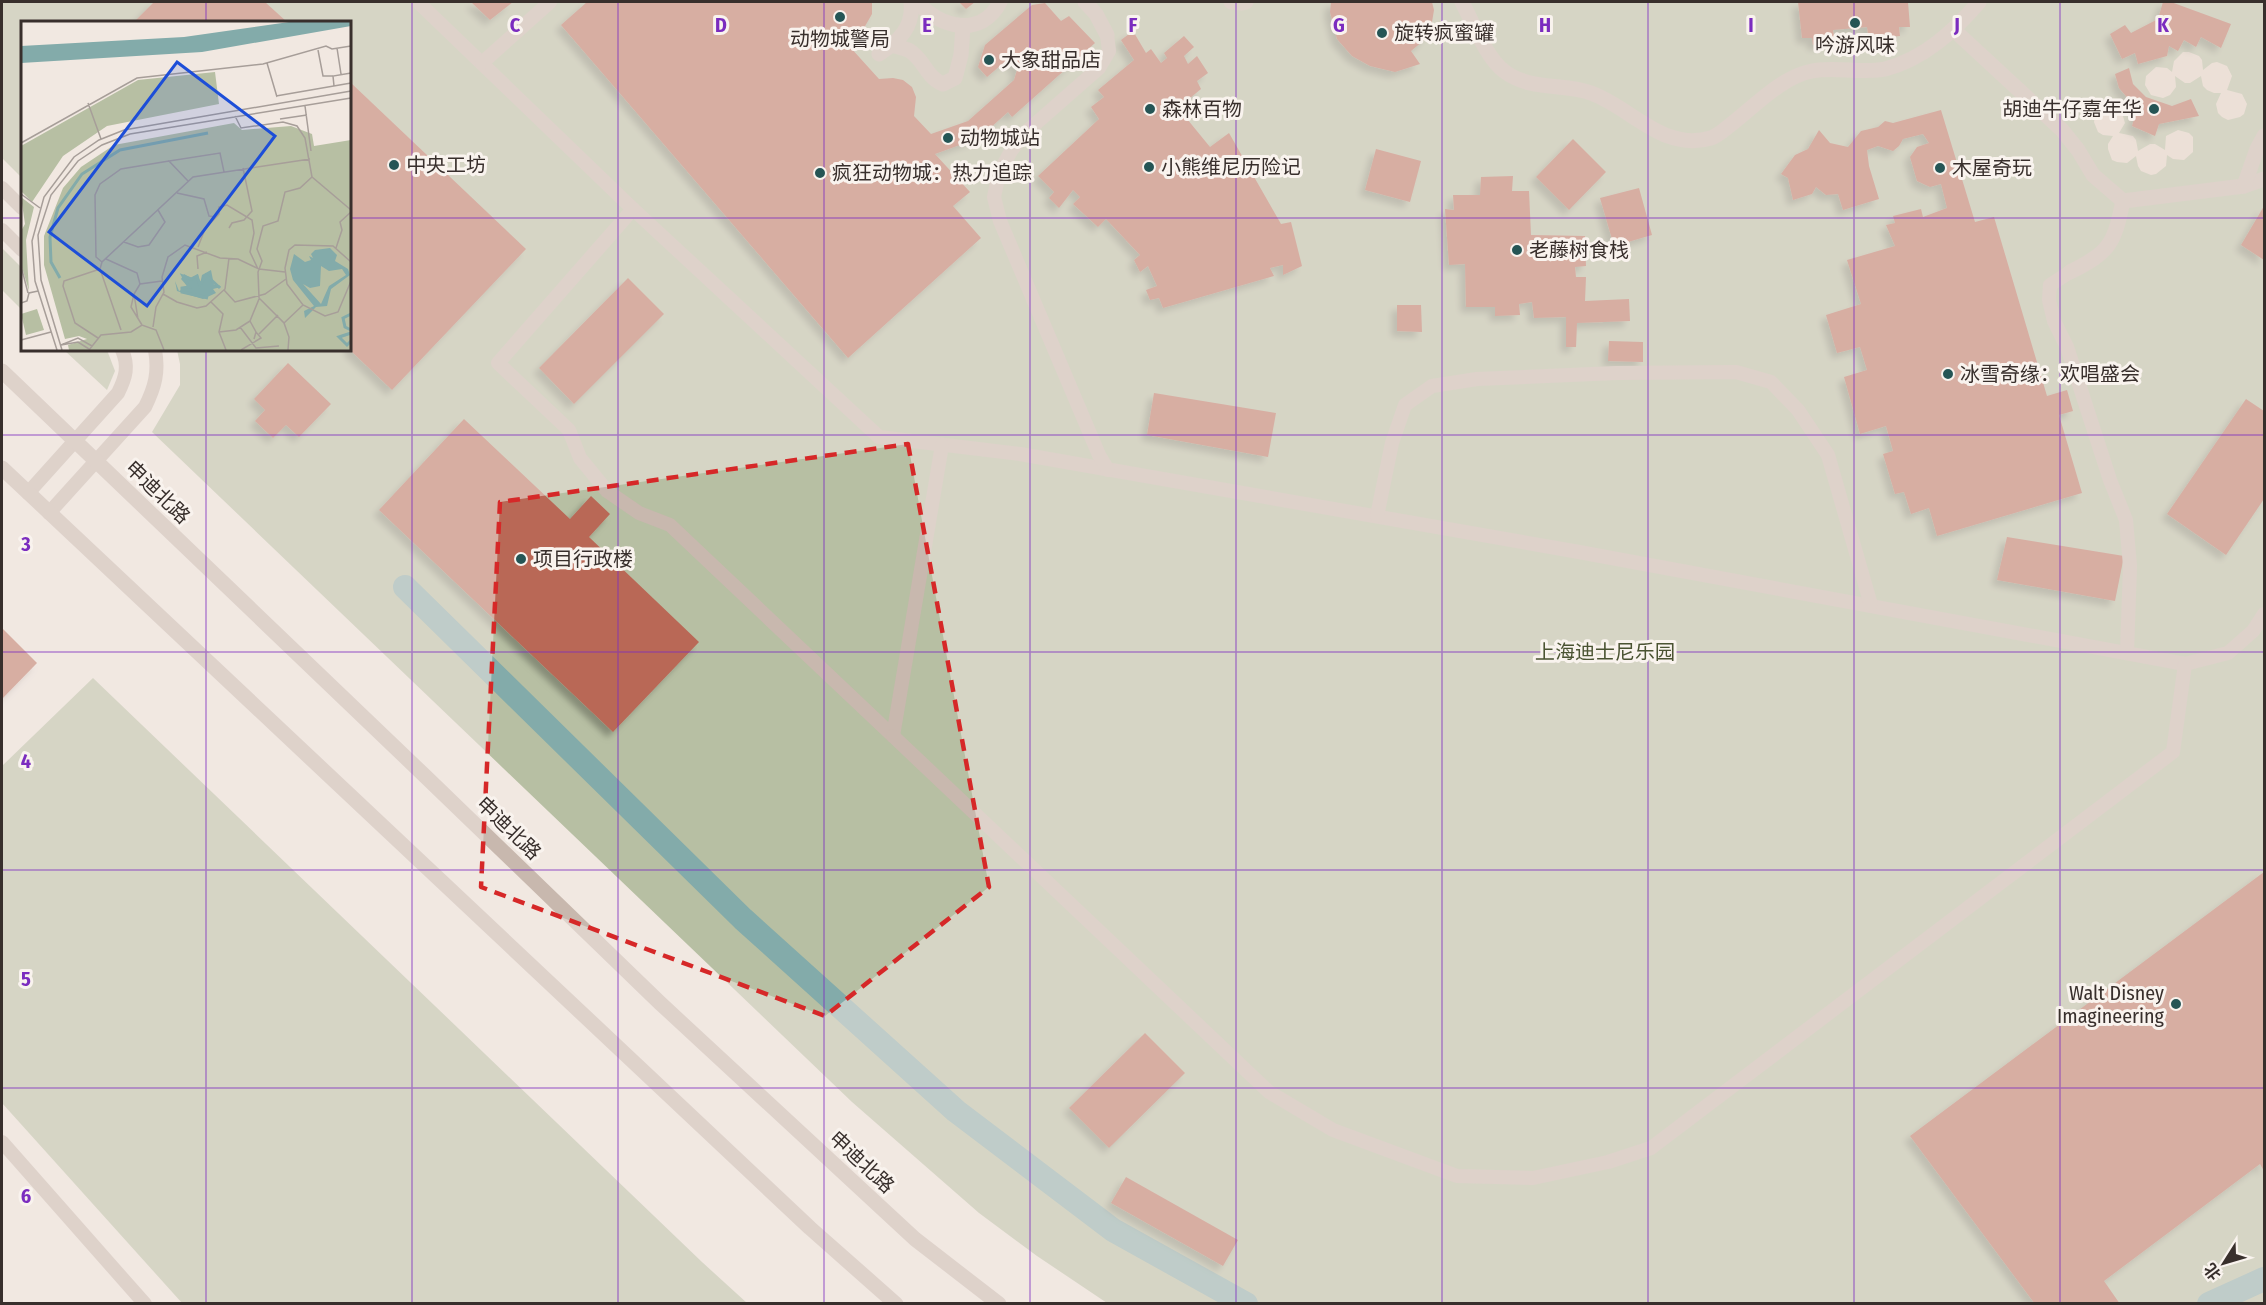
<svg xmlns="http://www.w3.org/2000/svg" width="2266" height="1305" viewBox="0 0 2266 1305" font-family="'Fira Sans Condensed','Noto Sans SC',sans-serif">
<defs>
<filter id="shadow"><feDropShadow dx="-5.5" dy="5.5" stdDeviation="3" flood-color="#0004"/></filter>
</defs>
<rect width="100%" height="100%" fill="#f1e8e1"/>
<g fill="#b7bfa3">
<path d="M 2,2 L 2264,2 L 2264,1303 L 1107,1303 L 1037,1256 L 979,1213 L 852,1102 L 152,432 L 180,385 L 180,364 L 177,350 L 350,350 L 350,22 L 22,22 L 22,178 L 2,158 Z"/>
<path d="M 2,248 L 22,268 L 22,310 L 2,290 Z"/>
<path d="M 64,350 L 107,350 L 115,371 L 107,390 Z"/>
<path d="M 93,678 L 702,1262 L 747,1303 L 182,1303 L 2,1103 L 2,766 Z"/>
</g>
<g fill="#e7d8ca">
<path d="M 2183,52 L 2189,52 L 2199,56 L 2202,60 L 2203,70 L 2212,63 L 2217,62 L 2227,66 L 2232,76 L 2227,90 L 2242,94 L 2247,104 L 2244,114 L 2240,117 L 2228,120 L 2222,117 L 2218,113 L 2216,104 L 2221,93 L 2214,93 L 2207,90 L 2203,86 L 2201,76 L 2190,83 L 2185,83 L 2175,76 L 2176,87 L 2170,95 L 2163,98 L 2151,95 L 2145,85 L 2146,76 L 2156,67 L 2167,68 L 2172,72 L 2174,61 Z"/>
<path d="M 2107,105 L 2119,109 L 2122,113 L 2125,123 L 2119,133 L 2133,136 L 2136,140 L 2138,151 L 2150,144 L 2155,144 L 2165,150 L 2166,136 L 2178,130 L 2189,133 L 2193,137 L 2193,152 L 2184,160 L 2173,159 L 2167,155 L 2166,166 L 2156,174 L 2151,175 L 2141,171 L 2138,166 L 2136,156 L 2127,163 L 2117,162 L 2112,160 L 2108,149 L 2108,144 L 2113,136 L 2103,135 L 2098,132 L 2094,122 L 2096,112 Z"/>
</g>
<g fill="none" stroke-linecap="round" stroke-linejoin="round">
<g stroke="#83abaa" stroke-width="24">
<path d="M 405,587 L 743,919 L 956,1111 L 1113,1230 L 1246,1304"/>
<path d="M 2209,1304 L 2264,1279"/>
</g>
</g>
<g fill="#b96857" filter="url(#shadow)">
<path d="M 154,2 L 265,2 L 287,22 L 134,22 Z"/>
<path d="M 471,2 L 513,2 L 490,20 Z"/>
<path d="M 587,2 L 872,2 L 872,14 L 864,28 L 851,36 L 841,37 L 879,79 L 893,78 L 903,80 L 912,87 L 916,97 L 914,116 L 931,134 L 968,121 L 1014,80 L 1017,70 L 1008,59 L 987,77 L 978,67 L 985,45 L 1032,5 L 1045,3 L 1061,21 L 1069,16 L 1095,43 L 1012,117 L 1008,112 L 979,138 L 935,154 L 970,192 L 953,206 L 981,238 L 848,358 L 561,25 Z"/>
<path d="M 959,2 L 975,2 L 966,9 Z"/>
<path d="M 1331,2 L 1432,2 L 1434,10 L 1431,28 L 1423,41 L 1411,51 L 1420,64 L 1395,72 L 1370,66 L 1352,56 L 1337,39 L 1330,12 Z"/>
<path d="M 1798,2 L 1908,2 L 1910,27 L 1899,27 L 1900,36 L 1869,39 L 1867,27 L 1833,30 L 1835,42 L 1813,45 L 1812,38 L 1802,38 Z"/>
<path d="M 2163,2 L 2171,2 L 2231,24 L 2221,48 L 2201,37 L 2196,47 L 2184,40 L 2178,51 L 2169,46 L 2167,56 L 2138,64 L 2135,53 L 2122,59 L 2110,34 L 2125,25 L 2131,33 L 2158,19 Z"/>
<path d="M 1133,31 L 1146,53 L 1151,49 L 1161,63 L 1167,58 L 1164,53 L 1184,36 L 1194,47 L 1184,56 L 1188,64 L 1197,56 L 1208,73 L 1197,81 L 1201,89 L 1184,103 L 1189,110 L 1183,114 L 1210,147 L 1229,133 L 1281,224 L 1291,222 L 1302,266 L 1283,275 L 1283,265 L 1270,268 L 1274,276 L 1163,308 L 1159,298 L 1150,300 L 1146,290 L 1157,286 L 1148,266 L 1140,272 L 1134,260 L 1140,255 L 1106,219 L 1098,227 L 1073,204 L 1080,197 L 1073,190 L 1059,208 L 1049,198 L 1054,192 L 1038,176 L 1099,119 L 1091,107 L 1104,97 L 1098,90 L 1134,60 L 1121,40 Z"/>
<path d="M 2129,68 L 2133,84 L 2146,97 L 2172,106 L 2191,99 L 2199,116 L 2159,124 L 2155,136 L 2132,126 L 2137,109 L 2119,88 L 2115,74 Z"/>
<path d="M 350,82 L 526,249 L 392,390 L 350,350 Z"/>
<path d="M 1941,110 L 1975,222 L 1994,217 L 2047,396 L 2067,390 L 2073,411 L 2059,415 L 2082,493 L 1937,536 L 1929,508 L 1911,514 L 1904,492 L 1895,494 L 1883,454 L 1893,451 L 1886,426 L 1860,434 L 1844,377 L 1867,370 L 1860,347 L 1837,353 L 1826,315 L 1861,304 L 1847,260 L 1895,246 L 1886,225 L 1895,223 L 1893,216 L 1921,209 L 1923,217 L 1947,208 L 1941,184 L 1930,187 L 1917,181 L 1910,157 L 1917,147 L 1929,143 L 1923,134 L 1903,139 L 1899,146 L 1893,151 L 1878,146 L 1867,150 L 1869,166 L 1879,199 L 1843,210 L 1838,194 L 1826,195 L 1816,187 L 1812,194 L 1793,200 L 1788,178 L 1781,174 L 1795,155 L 1808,149 L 1819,130 L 1830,143 L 1848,147 L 1861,131 L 1878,127 L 1885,121 L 1893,123 Z"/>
<path d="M 1573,139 L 1606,172 L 1569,210 L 1536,177 Z"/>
<path d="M 1376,149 L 1421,161 L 1410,202 L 1365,190 Z"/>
<path d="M 1513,176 L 1512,191 L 1529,191 L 1531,235 L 1585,236 L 1586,266 L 1575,267 L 1576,277 L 1586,277 L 1585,301 L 1629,299 L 1630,321 L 1577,323 L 1576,347 L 1566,347 L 1566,317 L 1534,318 L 1532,302 L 1519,304 L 1520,315 L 1495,316 L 1495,307 L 1466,307 L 1465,264 L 1449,265 L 1445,209 L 1454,210 L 1453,195 L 1480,195 L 1481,177 Z"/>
<path d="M 1639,188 L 1652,235 L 1614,246 L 1600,198 Z"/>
<path d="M 2264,206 L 2264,260 L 2241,245 Z"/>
<path d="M 628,278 L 664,314 L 574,404 L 539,368 Z"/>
<path d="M 1397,305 L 1421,305 L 1422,332 L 1397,331 Z"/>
<path d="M 1609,341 L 1643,342 L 1643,362 L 1608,361 Z"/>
<path d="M 288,363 L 331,404 L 299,437 L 286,425 L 273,438 L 255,421 L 265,410 L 254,399 Z"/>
<path d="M 1154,393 L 1276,413 L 1268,457 L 1147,435 Z"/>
<path d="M 2246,399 L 2264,411 L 2264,499 L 2226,555 L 2167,514 Z"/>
<path d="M 464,419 L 570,519 L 591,496 L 610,514 L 589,537 L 699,642 L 613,732 L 379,510 Z"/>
<path d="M 2007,537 L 2124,556 L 2115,601 L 1997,580 Z"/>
<path d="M 2,628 L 37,663 L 2,699 Z"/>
<path d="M 2264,872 L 2264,1171 L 2260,1164 L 2104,1281 L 2120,1304 L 2035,1304 L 1910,1136 Z"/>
<path d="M 1145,1033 L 1185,1073 L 1109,1148 L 1069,1108 Z"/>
<path d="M 1126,1177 L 1238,1240 L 1223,1266 L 1111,1203 Z"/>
</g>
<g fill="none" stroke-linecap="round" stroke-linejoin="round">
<g stroke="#c8b8ae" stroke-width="14">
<path d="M 418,2 L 633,209 L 879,437 L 1020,454 L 1579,552 L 2185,664 L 2228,653 L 2253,631 L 2264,614"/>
<path d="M 1107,35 L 1109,51 L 1099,68 L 1026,132 L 1011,151 L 999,173 L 994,197 L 1000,221 L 1099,455 L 1108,470"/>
<path d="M 482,63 L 550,2"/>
<path d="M 2,188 L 22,208"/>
<path d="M 633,209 L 498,363 L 569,430 L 580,458 L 607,491 L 639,513 L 670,525 L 893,736 L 942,445"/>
<path d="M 2,230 L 22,250"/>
<path d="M 2070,272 L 2050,285 L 2049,300 L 2054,321 L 2067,347 L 2110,480 L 2126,520 L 2130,566 L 2127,653"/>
<path d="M 28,493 L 118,393 C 126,377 129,366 122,350"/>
<path d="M 49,513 L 145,407 C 155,387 159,372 155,350"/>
<path d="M 1377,516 L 1392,443 L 1405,405 L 1432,386 L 1477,379 L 1616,373 L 1736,372 L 1771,382 L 1798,410 L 1828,455 L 1871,605"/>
<path d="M 893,736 L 1269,1092 L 1333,1130 L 1457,1176 L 1533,1178 L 1608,1162 L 1651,1148 L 2173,752 L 2185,664"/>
<path d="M 2,1142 L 145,1304"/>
</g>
<g stroke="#c8b8ae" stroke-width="15">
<path d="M 917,2 C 940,28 982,38 1000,2"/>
<path d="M 1085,2 L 1096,14 L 1107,35"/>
<path d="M 1231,2 L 1242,3 L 1246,2"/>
<path d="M 1462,2 C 1472,21 1487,59 1504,71 C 1529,91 1564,83 1591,93 C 1632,108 1663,152 1711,138 C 1717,136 1724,130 1729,126 C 1754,107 1781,77 1812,71 C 1835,66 1861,74 1885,69 C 1924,59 1954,31 1979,2"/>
<path d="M 1954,30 L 2062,130 L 2078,150 L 2093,175 L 2123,201 L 2244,186 L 2264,179"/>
<path d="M 892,45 C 897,47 905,48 910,51 C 925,61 926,77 943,84 L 955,78 L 961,55 L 963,26"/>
<path d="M 879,54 C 899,41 914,27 911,2"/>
<path d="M 2244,186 L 2257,149 L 2264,136"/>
<path d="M 2070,272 C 2110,252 2114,244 2123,201"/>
</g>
<g stroke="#c8b8ae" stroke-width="15">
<path d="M 2,371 L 425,776 L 660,1003 L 915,1239 L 999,1304"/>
<path d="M 2,468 L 810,1228 L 896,1304"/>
</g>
</g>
<path d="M0 0H2266V1305H0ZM 908,444 L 989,887 L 825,1016 L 481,887 L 500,502 Z" fill="#f1e8e1" fill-opacity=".55" fill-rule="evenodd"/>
<path fill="none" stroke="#d62828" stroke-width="4.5" stroke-dasharray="12 8" stroke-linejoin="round" d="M 908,444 L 989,887 L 825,1016 L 481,887 L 500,502 Z"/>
<path fill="none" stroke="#7b2cbf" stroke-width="1.5" stroke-opacity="0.55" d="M 206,2 L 206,22M 412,2 L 412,1304M 618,2 L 618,1304M 824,2 L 824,1304M 1030,2 L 1030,1304M 1236,2 L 1236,1304M 1442,2 L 1442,1304M 1648,2 L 1648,1304M 1854,2 L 1854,1304M 2060,2 L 2060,1304M 2,218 L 22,218M 350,218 L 2264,218M 206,350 L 206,1304M 2,435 L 2264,435M 2,652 L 2264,652M 2,870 L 2264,870M 2,1088 L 2264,1088"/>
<g fill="#255555" stroke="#f9f3ee" stroke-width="2">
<circle cx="840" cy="17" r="6"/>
<circle cx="1855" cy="23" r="6"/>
<circle cx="1382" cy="33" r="6"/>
<circle cx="989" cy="60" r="6"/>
<circle cx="1150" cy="109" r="6"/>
<circle cx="2154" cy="109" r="6"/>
<circle cx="948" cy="138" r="6"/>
<circle cx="394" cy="165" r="6"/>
<circle cx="1149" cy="167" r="6"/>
<circle cx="1940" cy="168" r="6"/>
<circle cx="820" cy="173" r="6"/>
<circle cx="1517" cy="250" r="6"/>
<circle cx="1948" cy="374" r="6"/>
<circle cx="521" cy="559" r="6"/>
<circle cx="2176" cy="1004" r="6"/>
</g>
<g text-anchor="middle" stroke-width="6" stroke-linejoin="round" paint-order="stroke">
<g font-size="20" fill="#382f2c" stroke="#f9f3ee" text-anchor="start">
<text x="1394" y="40">旋转疯蜜罐</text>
<text x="840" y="46" text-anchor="middle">动物城警局</text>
<text x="1855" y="52" text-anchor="middle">吟游风味</text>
<text x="1001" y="67">大象甜品店</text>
<text x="1162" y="116">森林百物</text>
<text x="2142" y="116" text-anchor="end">胡迪牛仔嘉年华</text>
<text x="960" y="145">动物城站</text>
<text x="406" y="172">中央工坊</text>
<text x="1161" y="174">小熊维尼历险记</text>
<text x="1952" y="175">木屋奇玩</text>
<text x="832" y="180">疯狂动物城：热力追踪</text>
<text x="1529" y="257">老藤树食栈</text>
<text x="1960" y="381">冰雪奇缘：欢唱盛会</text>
<text x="533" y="566">项目行政楼</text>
<text x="2164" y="1000" text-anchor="end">Walt Disney<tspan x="2164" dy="23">Imagineering</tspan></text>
</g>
<g font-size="20" fill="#382f2c" stroke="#f9f3ee">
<text transform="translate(158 492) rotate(44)" y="7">申迪北路</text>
<text transform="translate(509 828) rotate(44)" y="7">申迪北路</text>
<text transform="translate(862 1162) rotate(43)" y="7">申迪北路</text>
</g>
<g font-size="20" fill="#4a5332" stroke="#f9f3ee">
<text x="1605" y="659">上海迪士尼乐园</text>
</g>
</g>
<g transform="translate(21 21)">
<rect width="330" height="330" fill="#f1e8e1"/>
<path d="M 194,51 L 198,83 L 86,105 L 42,135 L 11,181 L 0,170 L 0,125 L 117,59 ZM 213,102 L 221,109 L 270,105 L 291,113 L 293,125 L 330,119 L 330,329 L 48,329 L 47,324 L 66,318 L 58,315 L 44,318 L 23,244 L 23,215 L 42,167 L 60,146 L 93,124 ZM 0,176 L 13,186 L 5,219 L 8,270 L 0,243 L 0,210 L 4,203 ZM 16,288 L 23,309 L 5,314 L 0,293 Z" fill="#b7bfa3"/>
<path d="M 268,1 L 330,1 L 330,5 L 181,31 L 0,42 L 0,25 L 163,16 ZM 309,227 L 316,234 L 314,240 L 327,248 L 329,254 L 310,268 L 306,285 L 295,286 L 284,297 L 283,290 L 293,285 L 272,259 L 269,248 L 273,233 L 284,241 L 290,239 L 288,235 L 292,237 L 290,233 L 294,229 ZM 300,245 L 308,250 L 321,248 L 325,254 L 308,265 L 300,283 L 282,263 L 289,267 L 299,265 ZM 190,249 L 193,264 L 198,264 L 200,266 L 192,268 L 195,272 L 182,278 L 156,270 L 154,260 L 158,270 L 167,266 L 160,258 L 163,253 L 170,257 L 177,253 L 179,263 L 181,254 Z" fill="#83abaa" fill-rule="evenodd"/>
<path fill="none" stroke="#83abaa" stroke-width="3" d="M 39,257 L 30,241 L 29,216 L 37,187 L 61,153 L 99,129 L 187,112M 187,277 L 161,271 L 161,267 L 168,266 L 162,255 L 170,258 L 176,255 L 179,264 L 185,254 L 199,267M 330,293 L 322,297 L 324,306 L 330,309M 330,312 L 318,316 L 326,324 L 330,320"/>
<path fill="none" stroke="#a79e99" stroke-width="1.5" d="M 316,27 L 320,53M 297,29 L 302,55 L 312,55M 246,42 L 256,76M 313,65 L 312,55 L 330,52M 255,75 L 330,62M 67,82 L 80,118M 284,85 L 290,130M 214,95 L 220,107 L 262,101 L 276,105 L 284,117 L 291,156M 259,98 L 286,94M 0,122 L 116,57 L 242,43 L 305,25 L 311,28 L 330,25M 167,160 L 148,140 L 199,132 L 203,151M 156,172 L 183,178 L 188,195 L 195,196M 0,173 L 19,187M 208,207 L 211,202 L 223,199 L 231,190 L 222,147M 103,221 L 117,226 L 128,224 L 144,201 L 137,189M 177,226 L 184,208 L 198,193 L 198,186 L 206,184 L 231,199 L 233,212 L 229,231 L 237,248M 315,227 L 321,209 L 319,201 L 330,191M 85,238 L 116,252 L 119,263M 81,241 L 75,236 L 74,174 L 79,163 L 100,148 L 148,140M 330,241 L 312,225 L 274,224 L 268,229 L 264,247 L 266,263 L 282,284 L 304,295 L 317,291 L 330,260M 0,245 L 7,272M 177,248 L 176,235 L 186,231M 203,269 L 214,281 L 244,273 L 265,258M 113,273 L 117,298M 142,273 L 156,281 L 176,287 L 185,285 L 204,268 L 208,237M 190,281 L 202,293 L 198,311 L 205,329M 0,282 L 6,280 L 8,272 L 17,270M 263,302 L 282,284M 121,304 L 110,286 L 113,273 L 119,263 L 141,260M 132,306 L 135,286 L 143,271 L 141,256 L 147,236 L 164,224 L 199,237 L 217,238 L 238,248 L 264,251M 219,306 L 235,327 L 258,325M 100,309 L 79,248 L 81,241 L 172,156 L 289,138M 198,311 L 215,309 L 229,300M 235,311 L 229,300 L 238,278M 238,313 L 257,294M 77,317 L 54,302 L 42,265 L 43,260 L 79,248M 0,319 L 30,311M 68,328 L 57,321 L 40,324 L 57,317 L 71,325M 36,329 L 14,260 L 11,220 L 23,176 L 53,136 L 78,119 L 103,109 L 330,70M 41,329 L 20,259 L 17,214 L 30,174 L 57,140 L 81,124 L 109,113 L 330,77M 68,329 L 80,314 L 110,311 L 121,304 L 135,309 L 143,329M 220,329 L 240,317 L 235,311 L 233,318M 267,329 L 268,316 L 263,302 L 238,277 L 237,251 L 241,240 L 236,228 L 242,205 L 257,200 L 264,171 L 279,167 L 291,156 L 330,189"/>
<path fill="#1d4ed8" fill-opacity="0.15" stroke="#1d4ed8" stroke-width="3" d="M 156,41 L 254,115 L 126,285 L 28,211 Z"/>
<rect width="330" height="330" fill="none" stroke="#382f2c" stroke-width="3"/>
</g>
<g font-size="20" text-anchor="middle" font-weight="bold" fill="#7b2cbf" stroke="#f9f3ee" stroke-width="6" stroke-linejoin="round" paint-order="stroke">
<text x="515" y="32">C</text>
<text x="721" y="32">D</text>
<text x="927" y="32">E</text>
<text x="1133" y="32">F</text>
<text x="1339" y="32">G</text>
<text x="1545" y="32">H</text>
<text x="1751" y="32">I</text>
<text x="1957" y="32">J</text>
<text x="2163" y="32">K</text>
<text x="26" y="551">3</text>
<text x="26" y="768">4</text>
<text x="26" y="986">5</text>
<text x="26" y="1203">6</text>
</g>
<rect width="2266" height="1305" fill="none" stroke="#382f2c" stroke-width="6"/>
<g transform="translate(2224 1263) rotate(233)" stroke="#f9f3ee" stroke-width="4.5" paint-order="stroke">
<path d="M0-4.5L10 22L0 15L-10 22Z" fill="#382f2c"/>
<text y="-9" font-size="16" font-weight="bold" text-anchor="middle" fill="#382f2c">北</text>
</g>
</svg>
